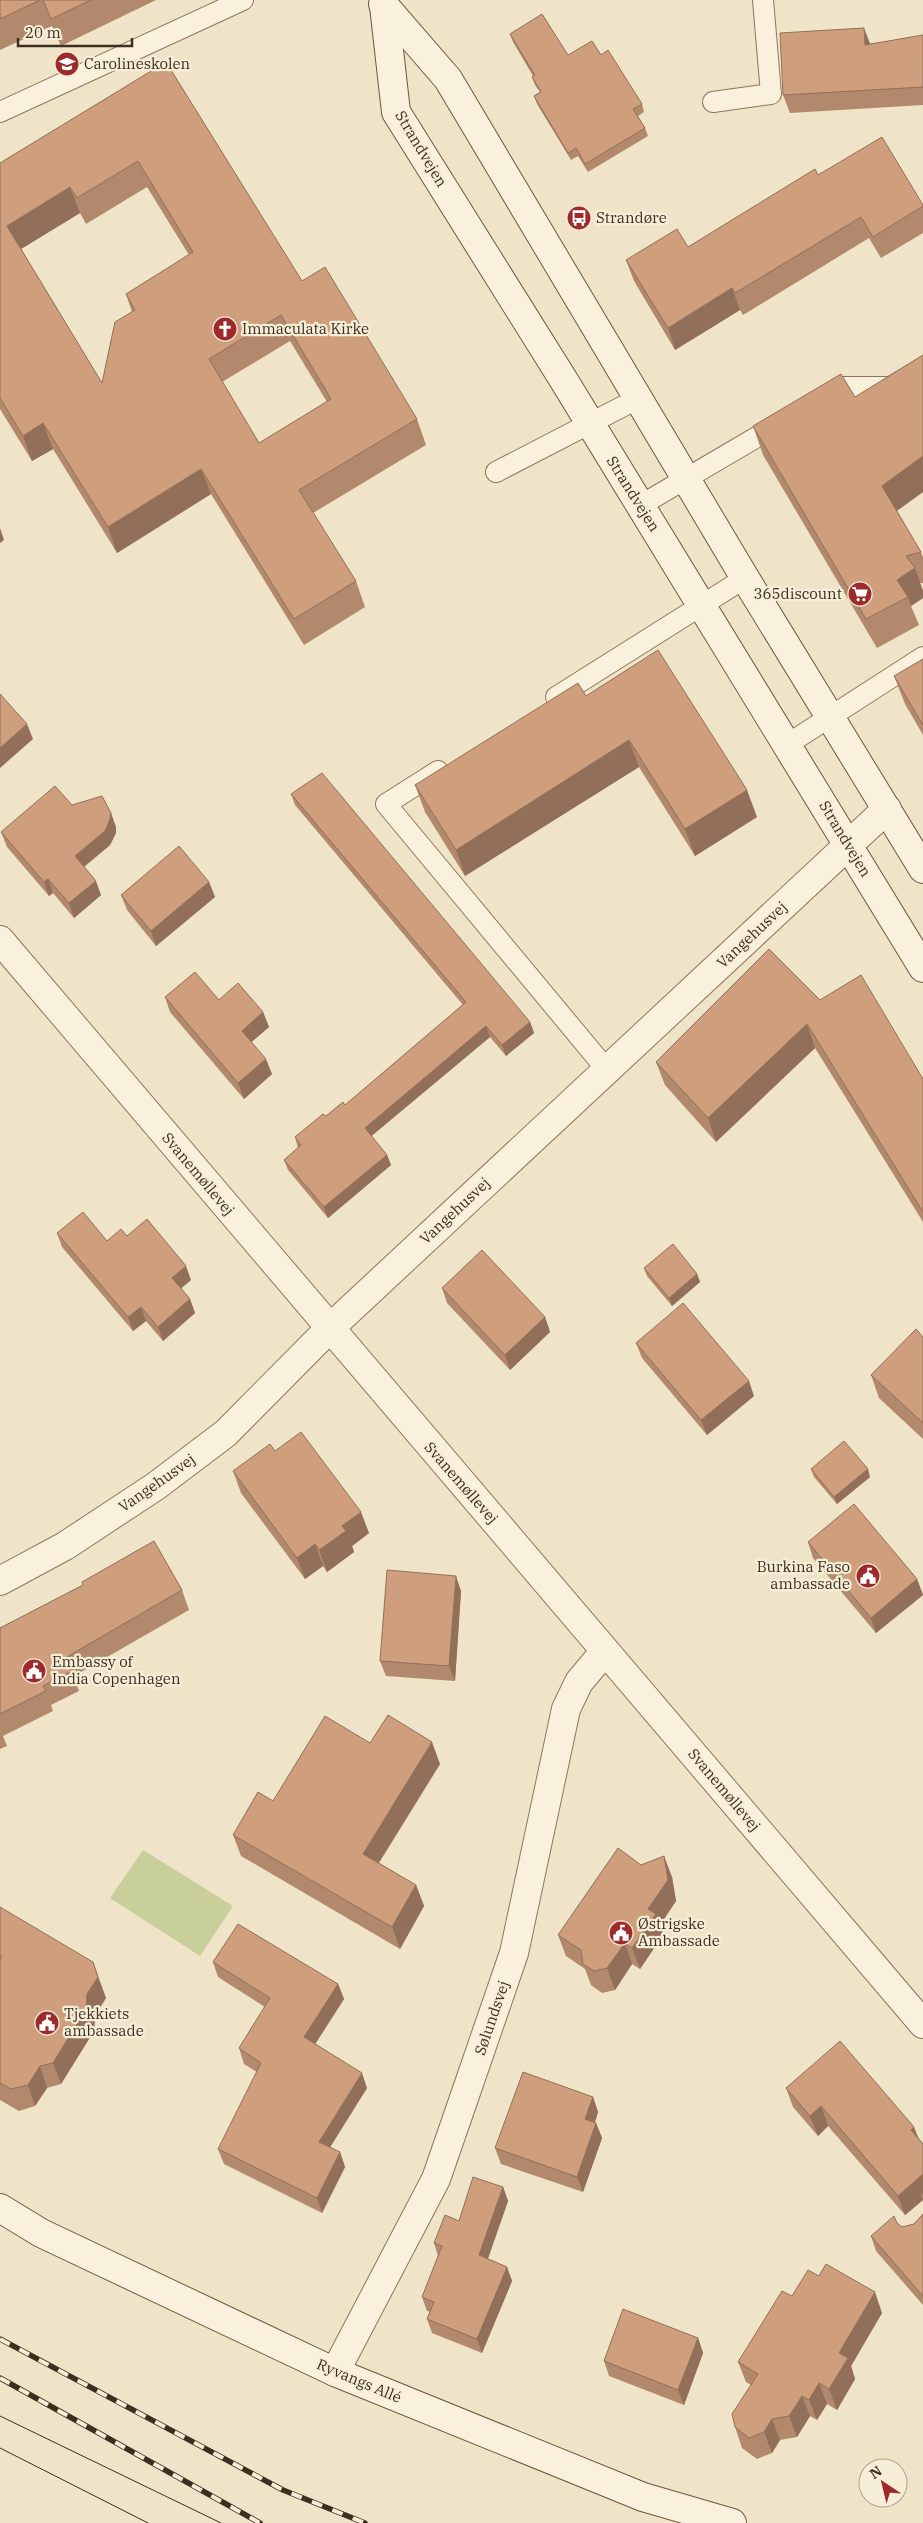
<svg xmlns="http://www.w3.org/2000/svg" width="923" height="2523" viewBox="0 0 923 2523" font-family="'IBM Plex Serif',serif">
<rect width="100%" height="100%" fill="#f0e4c8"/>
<path fill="#c9cf9b" d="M 143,1850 L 233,1906 L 200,1956 L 110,1898 Z"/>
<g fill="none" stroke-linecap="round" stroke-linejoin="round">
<defs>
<g id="lane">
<path d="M 713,102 L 771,94 L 763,0"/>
<path d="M 0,112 L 243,0"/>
<path d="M 826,397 L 843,387 L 891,387 L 923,368"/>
<path d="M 496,472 L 637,399"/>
<path d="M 641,505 L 779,424"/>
<path d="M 556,697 L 745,578"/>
<path d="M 788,744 L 923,657"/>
<path d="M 438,771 L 386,804 L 607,1070"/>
</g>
<g id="street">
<path d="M 0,940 L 923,2024"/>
<path d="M 0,1581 L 65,1546 L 156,1486 L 226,1433 L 329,1329 L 887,809"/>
<path d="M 335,2372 L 436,2179 L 463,2101 L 514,1953 L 566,1709 L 579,1682 L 605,1651"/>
</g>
<g id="secondary">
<path d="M 383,4 L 448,79 L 745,578 L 923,869"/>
<path d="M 384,6 L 396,112 L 563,379 L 923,968"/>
<path d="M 0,2208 L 41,2233 L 335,2372 L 643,2497 L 732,2523"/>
</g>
</defs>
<use href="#lane" stroke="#8d765c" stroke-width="22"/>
<use href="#street" stroke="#8d765c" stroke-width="30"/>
<use href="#secondary" stroke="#6f573f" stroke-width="30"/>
<use href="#lane" stroke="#faf1dc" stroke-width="20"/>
<use href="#street" stroke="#faf1dc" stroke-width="28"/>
<use href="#secondary" stroke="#faf1dc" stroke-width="28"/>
<g stroke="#3d2e20" stroke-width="1">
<path d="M 0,2416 L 221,2523"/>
<path d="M 0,2448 L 148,2523"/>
</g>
<defs>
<g id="rail">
<path d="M 0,2339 L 283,2490 L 365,2523"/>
<path d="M 0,2378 L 260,2523"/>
</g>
</defs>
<use href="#rail" stroke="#3d2e20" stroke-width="5.5"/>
<use href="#rail" stroke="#f7eed8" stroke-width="4" stroke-dasharray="11" stroke-linecap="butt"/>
</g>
<g fill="#b2896c" fill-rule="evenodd">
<path d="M 0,0 L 156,0 L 61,46 L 52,26 L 0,50 Z"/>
<path d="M 510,34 L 568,55 L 601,55 L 642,104 L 644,112 L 638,116 L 645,128 L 648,136 L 588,172 L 578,156 L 571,160 L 537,104 L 534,96 L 540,92 L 535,85 L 532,77 L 533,76 L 513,42 Z"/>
<path d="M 923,35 L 923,105 L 790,113 L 783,95 L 870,44 Z"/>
<path d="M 166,62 L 302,281 L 417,419 L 426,445 L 313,513 L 356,581 L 365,607 L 304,645 L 211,494 L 117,553 L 53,449 L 32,461 L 0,409 L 0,163 ZM 147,187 L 189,255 L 126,294 L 132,312 L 102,383 L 21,249 L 80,213 L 86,224 ZM 290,341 L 327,402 L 259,443 L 222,382 Z"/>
<path d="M 818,175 L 923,205 L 923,233 L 881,258 L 869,238 L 743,315 L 740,310 L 675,350 L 634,281 L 626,260 L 688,247 Z"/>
<path d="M 923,355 L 923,492 L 897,511 L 921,552 L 923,557 L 923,583 L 920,583 L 923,591 L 923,598 L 911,606 L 919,625 L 877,648 L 763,455 L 753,426 L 855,397 Z"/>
<path d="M 923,659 L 923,735 L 905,704 L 894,676 Z"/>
<path d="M 586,696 L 757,817 L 695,856 L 639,767 L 465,876 L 425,812 L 415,785 Z"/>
<path d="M 291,794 L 530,1022 L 534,1033 L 506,1056 L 490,1037 L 371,1136 L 387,1155 L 391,1165 L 328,1218 L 288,1170 L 284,1160 L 298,1148 L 295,1137 L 345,1105 L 463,1005 L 295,805 Z"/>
<path d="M 72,805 L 116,827 L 116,833 L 110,845 L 84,867 L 101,895 L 74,918 L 53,893 L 49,896 L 7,847 L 1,832 Z"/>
<path d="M 209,882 L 215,897 L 156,946 L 127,910 L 121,895 Z"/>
<path d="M 165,997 L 219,1000 L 263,1012 L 269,1027 L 251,1042 L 272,1074 L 244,1099 L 170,1012 Z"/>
<path d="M 820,1000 L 923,1079 L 923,1222 L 815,1048 L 716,1142 L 665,1085 L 656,1062 Z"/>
<path d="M 57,1233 L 107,1241 L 127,1236 L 191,1280 L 181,1288 L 190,1299 L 195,1313 L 163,1341 L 146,1321 L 133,1331 L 62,1247 Z"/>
<path d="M 644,1268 L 697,1274 L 700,1282 L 672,1306 L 647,1276 Z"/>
<path d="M 442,1288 L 545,1317 L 550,1332 L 510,1370 L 447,1303 Z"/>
<path d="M 923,1337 L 923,1439 L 879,1398 L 871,1375 Z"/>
<path d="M 636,1343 L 754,1396 L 707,1435 L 642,1358 Z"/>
<path d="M 275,1451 L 369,1533 L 352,1546 L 354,1552 L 327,1572 L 323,1566 L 305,1579 L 241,1493 L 233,1471 Z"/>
<path d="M 811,1469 L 870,1477 L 837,1504 L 814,1477 Z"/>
<path d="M 808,1542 L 917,1579 L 923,1595 L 876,1633 L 813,1558 Z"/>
<path d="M 82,1582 L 182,1590 L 189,1610 L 74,1676 L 79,1691 L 51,1705 L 53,1711 L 3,1736 L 7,1746 L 0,1749 L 0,1628 L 83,1585 Z"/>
<path d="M 461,1591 L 455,1681 L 386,1676 L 380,1661 Z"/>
<path d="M 370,1743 L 440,1764 L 379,1863 L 416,1885 L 424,1906 L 400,1949 L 241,1856 L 233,1835 L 273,1801 Z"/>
<path d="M 641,1865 L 672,1877 L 676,1901 L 660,1925 L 663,1935 L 640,1969 L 632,1964 L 615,1990 L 602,1993 L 591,1985 L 585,1969 L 566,1956 L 558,1935 Z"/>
<path d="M 0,1907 L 106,1998 L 95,2015 L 94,2031 L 61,2084 L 47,2088 L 35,2106 L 19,2111 L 0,2100 Z"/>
<path d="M 213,1962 L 338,1984 L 344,1999 L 315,2044 L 367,2088 L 330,2147 L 340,2152 L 345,2167 L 322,2213 L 224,2164 L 218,2149 L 257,2072 L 244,2064 L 239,2048 L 265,2007 L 218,1977 Z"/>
<path d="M 786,2088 L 918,2138 L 923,2144 L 923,2200 L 905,2215 L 828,2126 L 818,2136 L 793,2107 Z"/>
<path d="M 593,2097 L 598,2112 L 595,2123 L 596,2123 L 602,2138 L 583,2192 L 501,2164 L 495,2148 Z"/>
<path d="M 503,2187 L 508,2201 L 488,2259 L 507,2267 L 512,2281 L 482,2353 L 432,2333 L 427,2319 L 430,2312 L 427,2311 L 422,2297 L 438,2256 L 434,2243 L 459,2221 Z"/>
<path d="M 923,2214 L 923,2305 L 876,2251 L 871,2236 L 897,2223 L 902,2227 L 914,2224 Z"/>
<path d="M 792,2296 L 882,2313 L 851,2366 L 855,2379 L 837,2410 L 827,2404 L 817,2420 L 810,2416 L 797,2437 L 780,2440 L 772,2453 L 757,2459 L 742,2448 L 735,2427 L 751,2385 L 746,2382 L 738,2362 Z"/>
<path d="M 698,2338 L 703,2353 L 684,2405 L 609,2376 L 604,2361 Z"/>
</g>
<g fill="#916f58">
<path d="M 864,28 L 871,46 L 865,45 Z"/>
<path d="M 70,187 L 80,213 L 16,252 L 7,226 Z"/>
<path d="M 732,288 L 740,310 L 675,350 L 668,328 Z"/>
<path d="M 43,423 L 53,449 L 32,461 L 23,436 Z"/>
<path d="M 923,456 L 923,492 L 892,514 L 882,486 Z"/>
<path d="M 201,469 L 211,494 L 117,553 L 108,527 Z"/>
<path d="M 0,528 L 4,540 L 0,543 Z"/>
<path d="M 915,568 L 923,591 L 923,598 L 911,606 L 908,597 L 897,580 Z"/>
<path d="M 27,724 L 33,739 L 0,768 L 0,748 Z"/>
<path d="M 629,740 L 639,767 L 465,876 L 456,850 Z"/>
<path d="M 747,790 L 757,817 L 695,856 L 685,829 Z"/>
<path d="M 111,813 L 116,827 L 116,833 L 110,845 L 80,870 L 75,856 Z"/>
<path d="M 48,879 L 53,893 L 49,896 L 44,882 Z"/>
<path d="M 96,881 L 101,895 L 74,918 L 69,903 Z"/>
<path d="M 209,882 L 215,897 L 156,946 L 151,931 Z"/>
<path d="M 263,1012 L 269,1027 L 247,1046 L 242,1031 Z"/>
<path d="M 530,1022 L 534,1033 L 506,1056 L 502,1045 Z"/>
<path d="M 807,1024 L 815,1048 L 716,1142 L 708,1118 Z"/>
<path d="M 486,1026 L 490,1037 L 368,1139 L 365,1128 Z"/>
<path d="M 266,1059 L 272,1074 L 244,1099 L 238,1083 Z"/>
<path d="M 387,1155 L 391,1165 L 328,1218 L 324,1207 Z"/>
<path d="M 186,1266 L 191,1280 L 177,1292 L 172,1278 Z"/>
<path d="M 697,1274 L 700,1282 L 672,1306 L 669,1298 Z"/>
<path d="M 190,1299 L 195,1313 L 163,1341 L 158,1327 Z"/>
<path d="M 141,1307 L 146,1321 L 133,1331 L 128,1317 Z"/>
<path d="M 545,1317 L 550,1332 L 510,1370 L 505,1355 Z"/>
<path d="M 749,1381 L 754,1396 L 707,1435 L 701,1420 Z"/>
<path d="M 868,1469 L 870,1477 L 837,1504 L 834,1497 Z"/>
<path d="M 361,1512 L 369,1533 L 352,1546 L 354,1552 L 327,1572 L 319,1550 L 342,1526 Z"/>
<path d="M 315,1544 L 323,1566 L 305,1579 L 297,1558 Z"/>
<path d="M 456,1576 L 461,1591 L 455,1681 L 449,1666 Z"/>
<path d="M 917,1579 L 923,1595 L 876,1633 L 871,1618 Z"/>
<path d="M 432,1742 L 440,1764 L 371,1875 L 363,1854 Z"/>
<path d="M 664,1856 L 672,1877 L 676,1901 L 660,1925 L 663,1935 L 640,1969 L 632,1948 L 648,1909 Z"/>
<path d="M 416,1885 L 424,1906 L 400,1949 L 392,1927 Z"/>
<path d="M 625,1943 L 632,1964 L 615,1990 L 607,1968 Z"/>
<path d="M 93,1962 L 106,1998 L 95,2015 L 94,2031 L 61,2084 L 53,2063 L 87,1994 Z"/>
<path d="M 338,1984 L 344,1999 L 310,2052 L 304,2037 Z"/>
<path d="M 40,2066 L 47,2088 L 35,2106 L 28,2085 Z"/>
<path d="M 362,2073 L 367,2088 L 324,2157 L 319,2142 Z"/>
<path d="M 593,2097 L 598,2112 L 590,2134 L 585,2119 Z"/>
<path d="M 821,2106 L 828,2126 L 818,2136 L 810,2116 Z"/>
<path d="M 596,2123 L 602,2138 L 583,2192 L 577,2177 Z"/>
<path d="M 914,2127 L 922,2147 L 911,2130 Z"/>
<path d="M 340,2152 L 345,2167 L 322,2213 L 317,2198 Z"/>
<path d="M 923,2174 L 923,2195 L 920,2193 L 923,2200 L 905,2215 L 898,2196 Z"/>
<path d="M 503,2187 L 508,2201 L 484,2269 L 479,2255 Z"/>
<path d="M 507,2267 L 512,2281 L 482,2353 L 477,2339 Z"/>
<path d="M 875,2292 L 882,2313 L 851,2366 L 855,2379 L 837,2410 L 829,2389 L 839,2353 Z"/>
<path d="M 698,2338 L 703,2353 L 684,2405 L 678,2390 Z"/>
<path d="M 819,2383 L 827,2404 L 817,2420 L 809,2400 Z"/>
<path d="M 802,2396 L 810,2416 L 797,2437 L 789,2416 Z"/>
<path d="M 772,2419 L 780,2440 L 772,2453 L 764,2432 Z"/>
</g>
<g fill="#cf9f7d" stroke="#916f58" fill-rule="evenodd">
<path d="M 0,0 L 40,0 L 0,19 Z"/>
<path d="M 43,0 L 91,0 L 51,19 Z"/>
<path d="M 542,14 L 568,55 L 592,41 L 601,55 L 608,50 L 642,104 L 633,109 L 645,128 L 585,164 L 576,148 L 568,153 L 534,96 L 541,92 L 532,77 L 535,75 L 510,34 Z"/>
<path d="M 864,28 L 865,45 L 923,35 L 923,87 L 783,95 L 780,33 Z"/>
<path d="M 166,62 L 302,281 L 325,267 L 417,419 L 299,490 L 356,581 L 294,619 L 201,469 L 108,527 L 43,423 L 23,436 L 0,398 L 0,163 ZM 138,161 L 193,252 L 126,294 L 135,310 L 115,322 L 102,383 L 7,226 L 70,187 L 77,198 ZM 281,315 L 331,399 L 259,443 L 209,359 Z"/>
<path d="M 882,137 L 923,205 L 923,206 L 873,237 L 861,217 L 735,293 L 732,288 L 668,328 L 626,260 L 677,229 L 688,247 L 815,169 L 818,175 Z"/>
<path d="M 923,355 L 923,456 L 882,486 L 921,552 L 906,556 L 915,568 L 897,580 L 908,597 L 866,619 L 753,426 L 841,374 L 855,397 Z"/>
<path d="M 658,650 L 747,790 L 685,829 L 629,740 L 456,850 L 415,785 L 578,683 L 586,696 Z"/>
<path d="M 923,659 L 923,725 L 894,676 Z"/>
<path d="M 0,694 L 27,724 L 0,748 Z"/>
<path d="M 322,773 L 530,1022 L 502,1045 L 486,1026 L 365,1128 L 387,1155 L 324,1207 L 284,1160 L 301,1145 L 295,1137 L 323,1114 L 326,1116 L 343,1102 L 345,1105 L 466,1002 L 291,794 Z"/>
<path d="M 55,786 L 72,805 L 102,796 L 111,813 L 110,819 L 105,831 L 75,856 L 96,881 L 69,903 L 48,879 L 44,882 L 1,832 Z"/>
<path d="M 179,846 L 209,882 L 151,931 L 121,895 Z"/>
<path d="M 769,949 L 820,1000 L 861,975 L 923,1079 L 923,1212 L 807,1024 L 708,1118 L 656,1062 Z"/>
<path d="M 195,972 L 219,1000 L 238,983 L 263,1012 L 242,1031 L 266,1059 L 238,1083 L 165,997 Z"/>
<path d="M 83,1212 L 107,1241 L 121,1229 L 127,1236 L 147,1219 L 186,1266 L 172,1278 L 190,1299 L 158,1327 L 141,1307 L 128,1317 L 57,1233 Z"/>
<path d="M 673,1244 L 697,1274 L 669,1298 L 644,1268 Z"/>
<path d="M 482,1250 L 545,1317 L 505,1355 L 442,1288 Z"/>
<path d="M 683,1303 L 749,1381 L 701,1420 L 636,1343 Z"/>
<path d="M 916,1329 L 923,1337 L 923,1423 L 871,1375 Z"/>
<path d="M 301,1432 L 361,1512 L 342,1526 L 346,1531 L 319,1550 L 315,1544 L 297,1558 L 233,1471 L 270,1444 L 275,1451 Z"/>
<path d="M 844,1441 L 868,1469 L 834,1497 L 811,1469 Z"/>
<path d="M 854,1504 L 917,1579 L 871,1618 L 808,1542 Z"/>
<path d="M 154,1541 L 182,1590 L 65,1658 L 72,1671 L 43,1686 L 46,1691 L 0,1714 L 0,1628 L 83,1585 L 82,1582 Z"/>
<path d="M 387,1570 L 456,1576 L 449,1666 L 380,1661 Z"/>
<path d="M 388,1715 L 432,1742 L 363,1854 L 416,1885 L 392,1927 L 233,1835 L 258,1792 L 273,1801 L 325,1716 L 370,1743 Z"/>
<path d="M 618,1848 L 641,1865 L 664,1856 L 668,1880 L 648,1909 L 656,1914 L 632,1948 L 625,1943 L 607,1968 L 594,1971 L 583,1964 L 581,1950 L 558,1935 Z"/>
<path d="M 0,1907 L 93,1962 L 98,1977 L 87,1994 L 86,2009 L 53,2063 L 40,2066 L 28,2085 L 11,2089 L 0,2083 L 0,1960 L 2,1956 L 0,1955 Z"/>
<path d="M 238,1924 L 338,1984 L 304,2037 L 362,2073 L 319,2142 L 340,2152 L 317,2198 L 218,2149 L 261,2063 L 239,2048 L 270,1998 L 213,1962 Z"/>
<path d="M 840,2041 L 914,2127 L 911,2130 L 923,2144 L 923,2174 L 898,2196 L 821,2106 L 810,2116 L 786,2088 Z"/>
<path d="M 523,2072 L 593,2097 L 585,2119 L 596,2123 L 577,2177 L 495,2148 Z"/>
<path d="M 473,2177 L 503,2187 L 479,2255 L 507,2267 L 477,2339 L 427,2319 L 434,2302 L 422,2297 L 442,2246 L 434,2243 L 445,2215 L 459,2221 Z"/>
<path d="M 923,2214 L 923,2296 L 871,2236 L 894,2216 L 897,2223 L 902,2227 L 914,2224 Z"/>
<path d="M 826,2264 L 875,2292 L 839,2353 L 848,2358 L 829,2389 L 819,2383 L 809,2400 L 802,2396 L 789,2416 L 772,2419 L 764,2432 L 749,2438 L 735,2427 L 732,2414 L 758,2374 L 738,2362 L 782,2291 L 792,2296 L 808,2270 L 819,2276 Z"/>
<path d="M 623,2309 L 698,2338 L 678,2390 L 604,2361 Z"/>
</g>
<defs>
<symbol id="school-disc" viewBox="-11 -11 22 22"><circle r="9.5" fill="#9e2a2b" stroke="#f7eed8"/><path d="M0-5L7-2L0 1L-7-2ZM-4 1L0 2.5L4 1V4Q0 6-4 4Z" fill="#fff"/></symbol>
<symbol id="bus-disc" viewBox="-11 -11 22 22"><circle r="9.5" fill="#9e2a2b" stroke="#f7eed8"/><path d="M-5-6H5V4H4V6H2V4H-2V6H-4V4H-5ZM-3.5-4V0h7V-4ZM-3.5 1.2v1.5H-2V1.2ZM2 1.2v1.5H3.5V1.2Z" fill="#fff"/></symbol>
<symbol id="church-disc" viewBox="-11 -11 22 22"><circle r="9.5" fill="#9e2a2b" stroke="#f7eed8"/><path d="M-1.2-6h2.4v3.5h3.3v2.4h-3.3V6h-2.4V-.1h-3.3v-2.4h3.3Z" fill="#fff"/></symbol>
<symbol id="supermarket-disc" viewBox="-11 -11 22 22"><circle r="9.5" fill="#9e2a2b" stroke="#f7eed8"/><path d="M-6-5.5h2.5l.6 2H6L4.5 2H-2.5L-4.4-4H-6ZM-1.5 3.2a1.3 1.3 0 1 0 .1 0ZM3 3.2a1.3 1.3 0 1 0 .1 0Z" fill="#fff"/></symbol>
<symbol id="civic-disc" viewBox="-11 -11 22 22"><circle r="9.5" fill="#9e2a2b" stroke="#f7eed8"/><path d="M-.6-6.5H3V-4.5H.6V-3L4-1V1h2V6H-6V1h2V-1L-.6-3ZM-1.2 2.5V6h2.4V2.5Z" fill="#fff"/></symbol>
</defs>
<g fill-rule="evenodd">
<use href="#school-disc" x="53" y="50" width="28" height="28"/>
<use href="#bus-disc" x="565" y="204" width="28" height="28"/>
<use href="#church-disc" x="211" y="315" width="28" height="28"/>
<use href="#supermarket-disc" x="846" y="580" width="28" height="28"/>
<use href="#civic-disc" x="854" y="1562" width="28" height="28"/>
<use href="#civic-disc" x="20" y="1657" width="28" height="28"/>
<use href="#civic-disc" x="607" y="1919" width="28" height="28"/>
<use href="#civic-disc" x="33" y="2009" width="28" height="28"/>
</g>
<g text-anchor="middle" stroke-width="4.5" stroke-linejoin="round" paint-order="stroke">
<g font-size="15" fill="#3d2e20" stroke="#f7eed8" text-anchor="start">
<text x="84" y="69">Carolineskolen</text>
<text x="596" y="223">Strandøre</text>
<text x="242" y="334">Immaculata Kirke</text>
<text x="842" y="599" text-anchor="end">365discount</text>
<text x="850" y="1572" text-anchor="end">Burkina Faso<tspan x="850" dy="17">ambassade</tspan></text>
<text x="52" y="1667">Embassy of<tspan x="52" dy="17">India Copenhagen</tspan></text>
<text x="638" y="1929">Østrigske<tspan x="638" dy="17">Ambassade</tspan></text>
<text x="64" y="2019">Tjekkiets<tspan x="64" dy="17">ambassade</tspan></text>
</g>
<g font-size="15" fill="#3d2e20" stroke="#f7eed8">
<text transform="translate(421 149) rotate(59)" y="5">Strandvejen</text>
<text transform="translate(633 494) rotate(58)" y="5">Strandvejen</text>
<text transform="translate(845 839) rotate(59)" y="5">Strandvejen</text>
<text transform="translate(752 935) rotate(-43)" y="5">Vangehusvej</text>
<text transform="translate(198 1174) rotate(50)" y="5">Svanemøllevej</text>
<text transform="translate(455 1211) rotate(-43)" y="5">Vangehusvej</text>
<text transform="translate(157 1483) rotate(-35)" y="5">Vangehusvej</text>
<text transform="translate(461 1483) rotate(49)" y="5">Svanemøllevej</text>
<text transform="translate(724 1790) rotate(50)" y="5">Svanemøllevej</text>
<text transform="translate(492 2018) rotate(-71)" y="5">Sølundsvej</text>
<text transform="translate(359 2381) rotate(23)" y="5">Ryvangs Allé</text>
</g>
</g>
<g transform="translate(883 2483) rotate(325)"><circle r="24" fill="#f7eed8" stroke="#ada18e"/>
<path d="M0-4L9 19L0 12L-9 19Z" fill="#9e2a2b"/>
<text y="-8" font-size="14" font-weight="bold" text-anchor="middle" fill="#3d2e20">N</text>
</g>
<path d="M18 38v8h114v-8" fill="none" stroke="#3d2e20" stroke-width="2.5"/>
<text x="25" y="38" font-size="15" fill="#3d2e20" stroke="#f7eed8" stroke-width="4" paint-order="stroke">20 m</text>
</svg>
